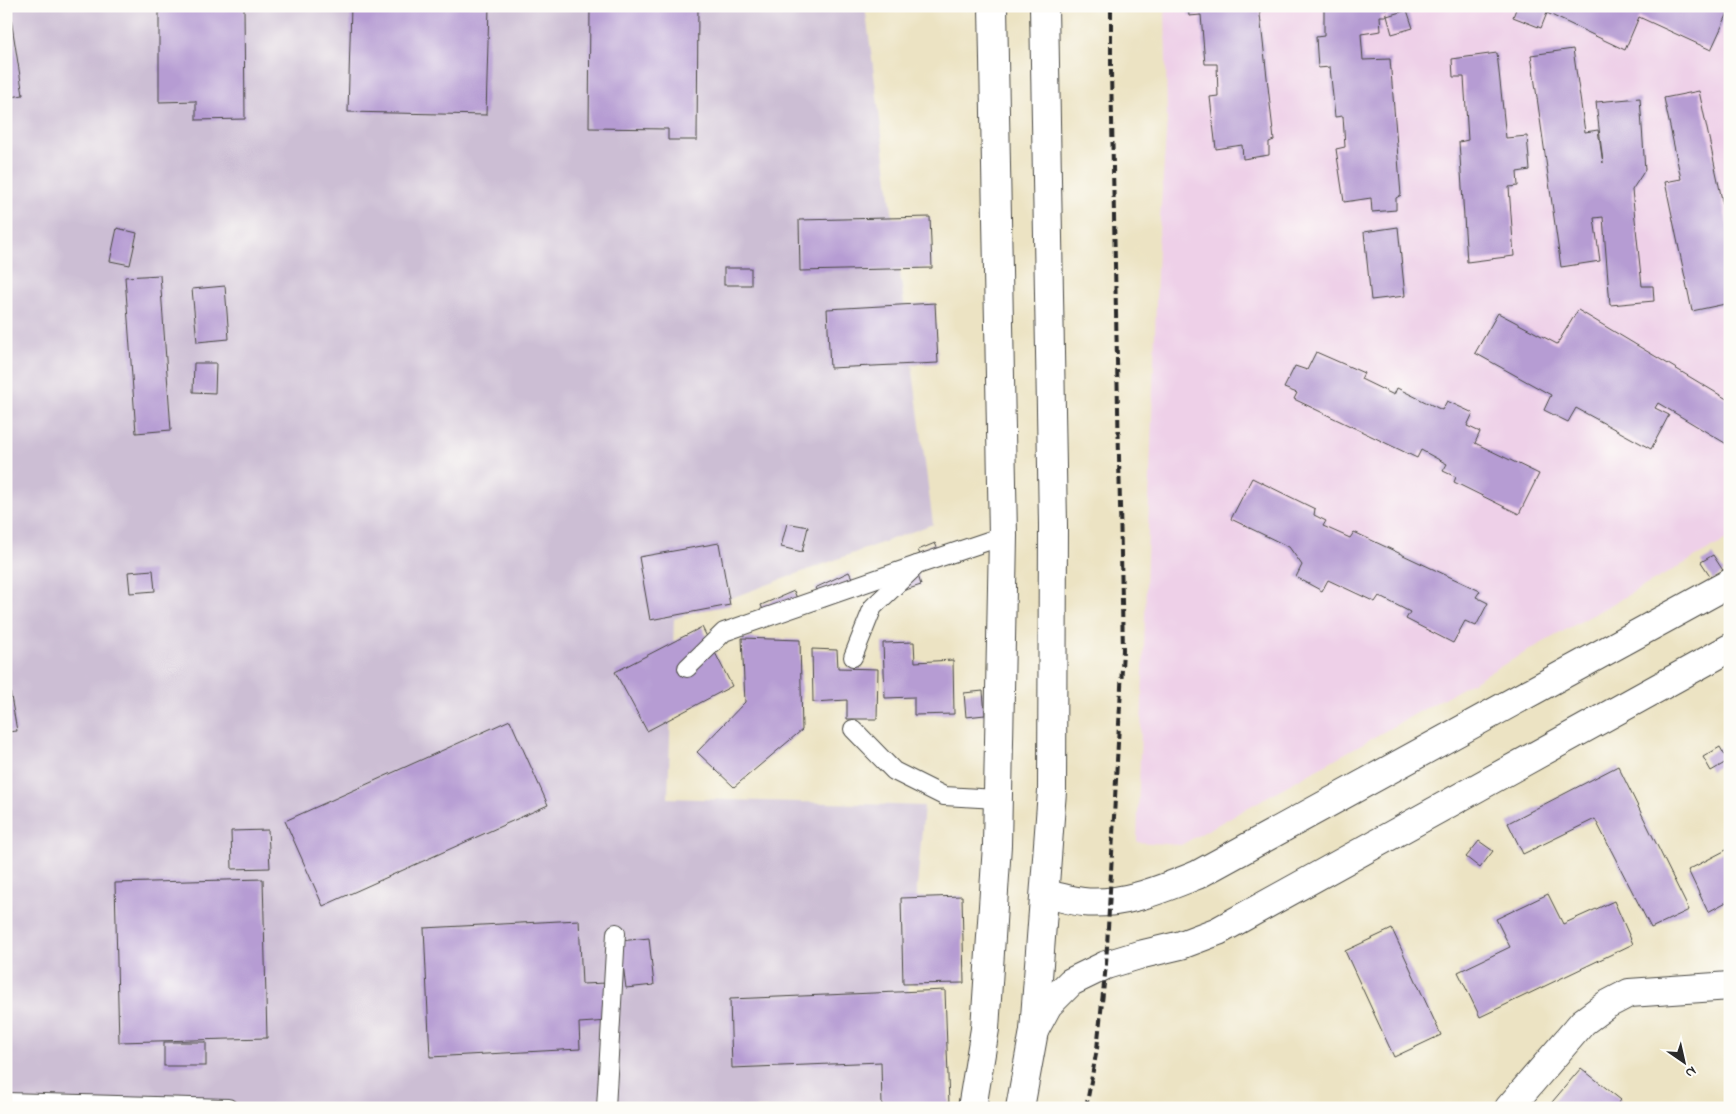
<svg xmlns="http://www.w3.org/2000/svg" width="1736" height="1114" viewBox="0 0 1736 1114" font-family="'Indie Flower',sans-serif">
<rect width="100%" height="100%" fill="#fdfcf7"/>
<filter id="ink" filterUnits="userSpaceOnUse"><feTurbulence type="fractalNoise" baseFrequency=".02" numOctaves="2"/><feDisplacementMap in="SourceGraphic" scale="10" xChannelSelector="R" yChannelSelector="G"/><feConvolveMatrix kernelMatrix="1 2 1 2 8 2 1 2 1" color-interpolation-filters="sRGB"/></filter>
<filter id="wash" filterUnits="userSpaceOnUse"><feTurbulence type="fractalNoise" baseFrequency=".0096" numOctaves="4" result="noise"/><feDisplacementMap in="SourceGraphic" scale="20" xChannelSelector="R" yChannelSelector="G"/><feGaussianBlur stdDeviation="1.12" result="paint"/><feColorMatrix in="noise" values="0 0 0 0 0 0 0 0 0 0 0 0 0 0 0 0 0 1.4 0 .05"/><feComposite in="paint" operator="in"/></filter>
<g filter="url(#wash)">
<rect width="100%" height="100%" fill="#ece3c3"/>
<path fill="#eed0e8" d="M 1165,6 L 1730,6 L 1730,538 L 1181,845 L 1137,842 L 1158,246 L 1167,121 Z"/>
<path fill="#ccbed4" d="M 6,6 L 865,6 L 933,524 L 674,619 L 668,798 L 924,806 L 898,1108 L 6,1108 Z"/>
<g id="blocks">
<g fill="#b69cd3">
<path d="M 159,6 L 244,6 L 245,119 L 196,120 L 196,101 L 159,102 Z"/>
<path d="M 351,6 L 489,6 L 486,115 L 348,112 Z"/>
<path d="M 590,6 L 698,6 L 697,140 L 668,140 L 668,129 L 589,128 Z"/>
<path d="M 1188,6 L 1246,6 L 1247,8 L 1259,6 L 1274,140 L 1269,142 L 1269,155 L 1243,159 L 1242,145 L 1216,149 L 1210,97 L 1218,96 L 1217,64 L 1205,64 L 1201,15 L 1189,16 Z"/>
<path d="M 1338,6 L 1386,6 L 1387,16 L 1380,16 L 1381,31 L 1361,34 L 1363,60 L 1390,59 L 1401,195 L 1396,198 L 1396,210 L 1372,212 L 1371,198 L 1344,202 L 1336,149 L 1345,147 L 1343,116 L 1335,117 L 1330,67 L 1318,68 L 1316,37 L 1324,36 L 1324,8 L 1338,8 Z"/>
<path d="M 1510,6 L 1714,6 L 1728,13 L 1711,50 L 1639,17 L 1625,50 L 1547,13 L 1541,28 L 1513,17 L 1516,9 Z"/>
<path d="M 1407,10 L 1413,28 L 1392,34 L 1387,16 Z"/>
<path d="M 6,19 L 11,19 L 23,95 L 6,98 Z"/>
<path d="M 1573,49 L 1585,132 L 1598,130 L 1603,163 L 1596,102 L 1640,98 L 1645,170 L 1632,190 L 1642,286 L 1653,286 L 1654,301 L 1610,305 L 1603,217 L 1594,218 L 1600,261 L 1561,267 L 1531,55 Z"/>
<path d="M 1497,53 L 1506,138 L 1527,136 L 1530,170 L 1517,172 L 1518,186 L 1509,187 L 1514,256 L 1467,262 L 1459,142 L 1468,140 L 1464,77 L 1453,77 L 1452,59 Z"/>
<path d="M 1699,91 L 1730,238 L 1730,303 L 1692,311 L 1665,182 L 1681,179 L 1664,98 Z"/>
<path d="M 930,217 L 932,268 L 800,271 L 799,220 Z"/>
<path d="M 1398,227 L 1405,296 L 1371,300 L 1364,232 Z"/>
<path d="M 117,228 L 137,233 L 130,265 L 110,261 Z"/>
<rect x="724" y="268" width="27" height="17"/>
<path d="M 160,275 L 171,430 L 136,433 L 125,277 Z"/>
<path d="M 225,286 L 229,339 L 197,342 L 192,289 Z"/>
<path d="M 935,303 L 938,363 L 830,368 L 827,309 Z"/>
<path d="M 1578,310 L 1730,401 L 1730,446 L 1658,403 L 1655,408 L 1669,415 L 1651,449 L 1576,408 L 1568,422 L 1544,410 L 1551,395 L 1475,353 L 1498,313 L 1557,344 Z"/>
<path d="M 1316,352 L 1364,373 L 1361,379 L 1394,395 L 1397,388 L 1442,410 L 1447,401 L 1473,413 L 1467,426 L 1480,432 L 1475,443 L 1539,474 L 1519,514 L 1454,482 L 1456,477 L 1443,471 L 1447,464 L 1421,450 L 1417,458 L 1294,399 L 1297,393 L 1284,388 L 1295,366 L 1307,370 Z"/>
<path d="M 194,363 L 216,363 L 215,393 L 193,392 Z"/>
<path d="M 6,459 L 8,459 L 9,485 L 6,485 Z"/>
<path d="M 1252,478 L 1315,509 L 1314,515 L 1326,521 L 1323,526 L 1350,538 L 1354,532 L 1480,591 L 1476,597 L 1488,603 L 1476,626 L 1465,621 L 1453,643 L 1406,619 L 1410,612 L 1379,596 L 1375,602 L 1328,580 L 1322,591 L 1296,577 L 1302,565 L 1289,547 L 1231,519 Z"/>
<path d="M 787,523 L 808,527 L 802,552 L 781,547 Z"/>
<path d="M 719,543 L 730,605 L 650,620 L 639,557 Z"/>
<path d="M 935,543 L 940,554 L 923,561 L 918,550 Z"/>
<path d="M 1713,555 L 1724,572 L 1713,580 L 1701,562 Z"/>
<path d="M 915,565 L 921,585 L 896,593 Z"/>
<path d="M 153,570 L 155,591 L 130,593 L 128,572 Z"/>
<path d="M 849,572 L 858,590 L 825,607 L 815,588 Z"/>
<path d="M 794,591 L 800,606 L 767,620 L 761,605 Z"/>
<path d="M 702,627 L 732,686 L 647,731 L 615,672 Z"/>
<path d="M 742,638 L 800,640 L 802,730 L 734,787 L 697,752 L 745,702 Z"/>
<path d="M 914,642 L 915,662 L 953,660 L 954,714 L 914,715 L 914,697 L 885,698 L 883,643 Z"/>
<path d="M 812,649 L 837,650 L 838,668 L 878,669 L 877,719 L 847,719 L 847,700 L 813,702 Z"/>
<path d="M 6,668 L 17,731 L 6,732 Z"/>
<path d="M 983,691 L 985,715 L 966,717 L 964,693 Z"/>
<path d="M 510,720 L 548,805 L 323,906 L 285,821 Z"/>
<path d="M 1720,747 L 1728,761 L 1711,771 L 1703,757 Z"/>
<path d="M 1618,766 L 1689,910 L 1651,928 L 1595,819 L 1523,854 L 1508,823 Z"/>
<path d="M 268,830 L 270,868 L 232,869 L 231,831 Z"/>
<path d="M 1479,841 L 1493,851 L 1480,868 L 1466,857 Z"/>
<path d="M 1730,848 L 1730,900 L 1708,912 L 1688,870 Z"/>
<path d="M 263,879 L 267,1038 L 119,1042 L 115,883 Z"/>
<path d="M 1548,894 L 1563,924 L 1614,901 L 1633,944 L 1480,1017 L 1458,972 L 1510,947 L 1496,919 Z"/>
<path d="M 962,896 L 964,983 L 903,984 L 901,898 Z"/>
<path d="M 579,920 L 582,984 L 607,983 L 609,1021 L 579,1023 L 580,1049 L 430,1057 L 424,928 Z"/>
<path d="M 1392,929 L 1441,1035 L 1394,1057 L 1345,951 Z"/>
<path d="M 649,938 L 654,985 L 626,988 L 620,941 Z"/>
<path d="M 945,990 L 949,1105 L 882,1107 L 881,1062 L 732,1068 L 730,999 Z"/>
<rect x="164" y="1042" width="42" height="24"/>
<path d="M 1581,1068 L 1621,1100 L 1615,1108 L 1547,1108 Z"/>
</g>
</g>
</g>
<g filter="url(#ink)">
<use href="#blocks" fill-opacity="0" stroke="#484742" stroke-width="1"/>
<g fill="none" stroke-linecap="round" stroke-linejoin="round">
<defs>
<g id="service">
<path d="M 853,657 L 873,607 L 917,565 L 1003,536"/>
<path d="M 687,668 L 724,632 L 917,565"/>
<path d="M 853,729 L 894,771 L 944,796 L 997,799"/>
<path d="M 6,1102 L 228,1108"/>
<path d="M 606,1108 L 616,933"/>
</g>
<g id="minor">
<path d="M 1045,894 C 1058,896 1071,901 1083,902 C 1122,906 1162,889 1197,875 L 1730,583"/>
<path d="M 1034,1031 L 1048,1005 L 1071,982 L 1106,965 L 1139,955 L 1181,945 L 1218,931 L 1730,648"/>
<path d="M 1509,1108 L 1583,1022 L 1606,1005 L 1629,993 L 1730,986"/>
</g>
<g id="secondary">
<path d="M 972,1108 L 985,1029 L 997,845 L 1003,536 L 993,6"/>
<path d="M 1020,1108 L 1034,1031 L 1052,791 L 1053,525 L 1044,6"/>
</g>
</defs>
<use href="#service" stroke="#484742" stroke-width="20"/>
<use href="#minor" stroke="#484742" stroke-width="30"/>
<use href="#secondary" stroke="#484742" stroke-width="30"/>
<use href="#service" stroke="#fff" stroke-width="18"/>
<use href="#minor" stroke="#fff" stroke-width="28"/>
<use href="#secondary" stroke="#fff" stroke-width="28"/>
<path stroke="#2b2b2b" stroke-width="4" stroke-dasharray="8 4" stroke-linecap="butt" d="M 1086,1108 L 1097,1049 L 1106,965 L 1123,650 L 1111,71 L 1111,6"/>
</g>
</g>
<rect width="1736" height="1114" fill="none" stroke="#fdfcf7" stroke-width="25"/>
<g transform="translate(1684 1062) rotate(146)" stroke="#fdfcf7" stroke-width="4" paint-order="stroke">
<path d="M0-4L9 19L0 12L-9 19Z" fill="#2b2b2b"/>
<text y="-8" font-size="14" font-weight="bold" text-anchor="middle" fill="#2b2b2b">N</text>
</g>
</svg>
